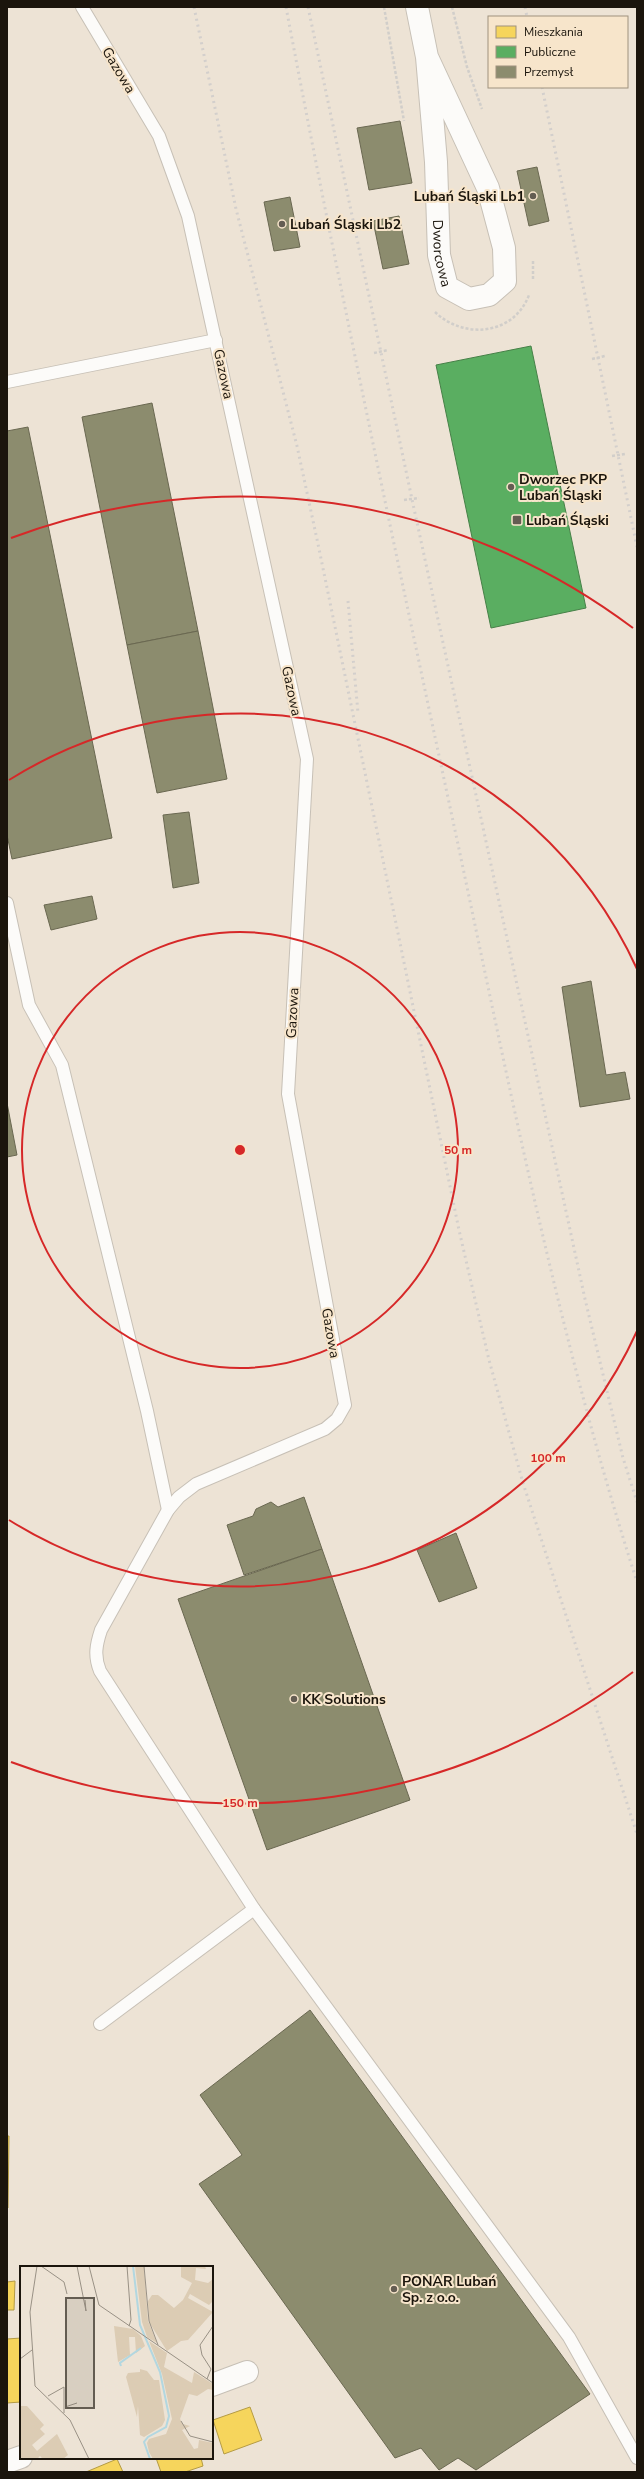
<svg xmlns="http://www.w3.org/2000/svg" width="644" height="2479" viewBox="0 0 644 2479" font-family="'Nunito Sans',sans-serif">
<rect width="100%" height="100%" fill="#ede3d5"/>
<g fill="#f6d55c" stroke="#b49b44">
<path d="M 7,2136 L 9,2136 L 8,2208 L 7,2208 Z"/>
<path d="M 15,2281 L 14,2310 L 7,2310 L 7,2282 Z"/>
<path d="M 21,2338 L 21,2402 L 7,2403 L 7,2339 Z"/>
<path d="M 250,2407 L 262,2440 L 224,2454 L 213,2420 Z"/>
<path d="M 156,2458 L 201,2458 L 203,2466 L 185,2472 L 161,2472 Z"/>
<path d="M 117,2459 L 123,2472 L 86,2472 Z"/>
</g>
<path fill="#5aae61" stroke="#478048" d="M 531,346 L 586,608 L 491,628 L 436,365 Z"/>
<g fill="#8c8c6e" stroke="#6a6851">
<path d="M 400,121 L 412,183 L 369,190 L 357,128 Z"/>
<path d="M 537,167 L 549,221 L 529,226 L 517,171 Z"/>
<path d="M 290,197 L 300,247 L 274,251 L 264,202 Z"/>
<path d="M 399,216 L 409,264 L 383,269 L 373,221 Z"/>
<path d="M 152,403 L 198,631 L 127,645 L 82,417 Z"/>
<path d="M 28,427 L 112,838 L 12,859 L 7,835 L 7,431 Z"/>
<path d="M 198,631 L 227,779 L 157,793 L 127,645 Z"/>
<path d="M 189,812 L 199,883 L 173,888 L 163,815 Z"/>
<path d="M 92,896 L 97,919 L 51,930 L 44,905 Z"/>
<path d="M 591,981 L 606,1075 L 625,1072 L 630,1099 L 580,1107 L 562,987 Z"/>
<path d="M 7,1103 L 17,1155 L 7,1157 Z"/>
<path d="M 304,1497 L 322,1549 L 244,1575 L 227,1525 L 253,1516 L 256,1509 L 271,1502 L 278,1507 Z"/>
<path d="M 456,1533 L 477,1588 L 439,1602 L 417,1550 Z"/>
<path d="M 322,1549 L 410,1800 L 267,1850 L 178,1599 Z"/>
<path d="M 310,2010 L 590,2394 L 476,2470 L 458,2458 L 439,2470 L 421,2448 L 395,2458 L 199,2184 L 242,2155 L 200,2095 Z"/>
</g>
<g fill="none" stroke-linecap="round" stroke-linejoin="round">
<defs>
<g id="service">
<path d="M 82,7 L 159,136 L 188,216 L 307,759 L 288,1094 L 345,1405 L 337,1419 L 325,1429 L 196,1484 L 179,1497 L 168,1510 L 101,1630 C 96,1645 94,1656 100,1671 L 254,1909 L 100,2024"/>
<path d="M 7,382 L 216,340"/>
<path d="M 7,903 L 29,1005 L 62,1065 L 147,1411 L 168,1510"/>
<path d="M 254,1909 L 569,2337 L 637,2458"/>
</g>
<g id="minor">
<path id="s1" d="M 417,7 L 427,57 L 436,162 L 439,255 L 447,287 L 469,299 L 489,295 L 505,281 L 504,248 L 488,188 L 427,57"/>
<path d="M 212,2385 L 247,2372"/>
<path d="M 7,2462 L 21,2457"/>
</g>
</defs>
<use href="#service" stroke="#c7c0b6" stroke-width="14"/>
<use href="#minor" stroke="#c7c0b6" stroke-width="24"/>
<g stroke="#d1ceca" stroke-width="2.5" stroke-dasharray="3 2" stroke-linecap="butt">
<path d="M 384,7 L 404,121"/>
<path d="M 452,7 L 467,67 L 482,109"/>
<path d="M 533,261 L 533,280"/>
<path d="M 435,312 C 464,340 514,335 529,295"/>
<path d="M 374,353 L 388,350"/>
<path d="M 592,359 L 605,356"/>
<path d="M 612,456 L 625,454"/>
<path d="M 404,500 L 419,498"/>
</g>
<use href="#service" stroke="#fcfbf9" stroke-width="12"/>
<use href="#minor" stroke="#fcfbf9" stroke-width="22"/>
<g stroke="#d3cfcc" stroke-width="3" stroke-dasharray="2 4" stroke-linecap="butt">
<path d="M 194,7 L 236,209 L 297,446 L 318,544 L 459,1230 L 489,1360 L 523,1483 L 637,1834"/>
<path d="M 286,7 C 339,288 399,569 459,849 C 511,1095 560,1342 637,1582"/>
<path d="M 308,7 L 413,504 L 585,1299 L 623,1458 L 637,1502"/>
<path d="M 525,7 L 527,17"/>
<path d="M 542,87 L 637,547"/>
<path d="M 348,601 L 358,713"/>
</g>
</g>
<g fill="none" stroke="#d62828" stroke-width="2">
<circle cx="240" cy="1150" r="218"/>
<path d="M637 1331A436 436 0 0 1 9 1520M9 780A436 436 0 0 1 637 969"/>
<path d="M633 1672A653 653 0 0 1 11 1762M11 538A653 653 0 0 1 633 628"/>
</g>
<g fill="#645d52" stroke="#f7e5cb" stroke-width="1.5">
<circle cx="533" cy="196" r="4"/>
<circle cx="282" cy="224" r="4"/>
<circle cx="511" cy="487" r="4"/>
<rect x="512" y="515" width="10" height="10" rx="2"/>
<circle cx="294" cy="1699" r="4"/>
<circle cx="394" cy="2289" r="4"/>
</g>
<g text-anchor="middle" stroke-width="4" stroke-linejoin="round" paint-order="stroke">
<g font-size="14" fill="#1b150c" stroke="#f7e5cb">
<text transform="translate(119 70) rotate(59)" y="5">Gazowa</text>
<text dy="5" stroke="none"><textPath href="#s1" startOffset="248">Dworcowa</textPath></text>
<text transform="translate(224 374) rotate(78)" y="5">Gazowa</text>
<text transform="translate(292 691) rotate(78)" y="5">Gazowa</text>
<text transform="translate(292 1013) rotate(-87)" y="5">Gazowa</text>
<text transform="translate(331 1333) rotate(80)" y="5">Gazowa</text>
</g>
<g font-size="14" font-weight="bold" fill="#1b150c" stroke="#f7e5cb" text-anchor="start">
<text x="525" y="201" text-anchor="end">Lubań Śląski Lb1</text>
<text x="290" y="229">Lubań Śląski Lb2</text>
<text x="519" y="484">Dworzec PKP<tspan x="519" dy="16">Lubań Śląski</tspan></text>
<text x="526" y="525">Lubań Śląski</text>
<text x="302" y="1704">KK Solutions</text>
<text x="402" y="2286">PONAR Lubań<tspan x="402" dy="16">Sp. z o.o.</tspan></text>
</g>
</g>
<g transform="translate(20 2266)">
<rect width="193" height="193" fill="#ede3d5"/>
<path d="M 115,0 L 124,0 L 128,55 L 137,77 L 127,71 L 122,56 ZM 161,0 L 185,0 L 186,3 L 176,2 L 175,14 L 188,17 L 193,13 L 193,35 L 189,39 L 170,28 L 168,32 L 193,46 L 168,74 L 161,75 L 147,85 L 129,56 L 128,35 L 132,29 L 138,29 L 154,42 L 163,34 L 172,17 L 161,11 ZM 94,60 L 113,63 L 121,70 L 125,80 L 116,87 L 115,71 L 109,71 L 110,89 L 98,96 ZM 129,75 L 147,87 L 144,101 L 172,117 L 174,106 L 193,118 L 193,124 L 188,123 L 177,130 L 169,128 L 160,153 L 164,160 L 163,158 L 170,160 L 162,164 L 174,183 L 178,182 L 179,174 L 193,177 L 193,193 L 133,193 L 129,186 L 127,177 L 129,173 L 146,168 L 152,153 L 142,108 ZM 120,103 L 127,105 L 134,114 L 139,114 L 145,154 L 142,160 L 124,171 L 120,169 L 118,140 L 117,151 L 106,111 L 108,107 L 120,106 ZM 0,140 L 7,140 L 24,159 L 20,163 L 25,168 L 12,179 L 17,185 L 37,168 L 48,189 L 43,193 L 23,193 L 20,190 L 17,193 L 0,193 Z" fill="#dcccb4"/>
<path fill="none" stroke="#b2d7e0" stroke-width="2" d="M 113,0 L 120,59 L 140,106 L 149,150 L 146,161 L 128,171 L 124,176 L 130,193M 101,100 L 100,97 L 121,82"/>
<path fill="none" stroke="#999185" stroke-width="1" d="M 17,0 L 10,46 L 15,120 L 50,154 L 69,193M 21,0 L 44,16 L 47,28M 57,0 L 66,45 L 65,34M 69,0 L 79,39 L 193,117M 107,0 L 111,54 L 109,60M 124,0 L 129,55 L 138,79M 0,93 L 12,84M 187,113 L 191,103 L 182,89 L 180,79 L 193,60M 28,130 L 44,121 L 44,147M 45,141 L 57,137M 161,155 L 170,170 L 193,176"/>
<path fill="#645d52" fill-opacity="0.15" stroke="#645d52" stroke-width="2" d="M 46,32 L 74,32 L 74,142 L 46,142 Z"/>
<rect width="193" height="193" fill="none" stroke="#1b150c" stroke-width="2"/>
</g>
<circle cx="240" cy="1150" r="6" fill="#d62828" stroke="#f7e5cb" stroke-width="2"/>
<g font-size="12" text-anchor="middle" font-weight="bold" fill="#d62828" stroke="#f7e5cb" stroke-width="4" stroke-linejoin="round" paint-order="stroke">
<text x="458" y="1154">50 m</text>
<text x="548" y="1462">100 m</text>
<text x="240" y="1807">150 m</text>
</g>
<rect width="644" height="2479" fill="none" stroke="#1b150c" stroke-width="16"/>
<rect x="488" y="16" width="140" height="72" fill="#f7e5cb" stroke="#9f927f"/>
<rect x="496" y="26" width="20" height="12" fill="#f6d55c" stroke="#9f927f"/>
<text x="524" y="36" font-size="12" fill="#1b150c">Mieszkania</text>
<rect x="496" y="46" width="20" height="12" fill="#5aae61" stroke="#9f927f"/>
<text x="524" y="56" font-size="12" fill="#1b150c">Publiczne</text>
<rect x="496" y="66" width="20" height="12" fill="#8c8c6e" stroke="#9f927f"/>
<text x="524" y="76" font-size="12" fill="#1b150c">Przemysł</text>
</svg>
